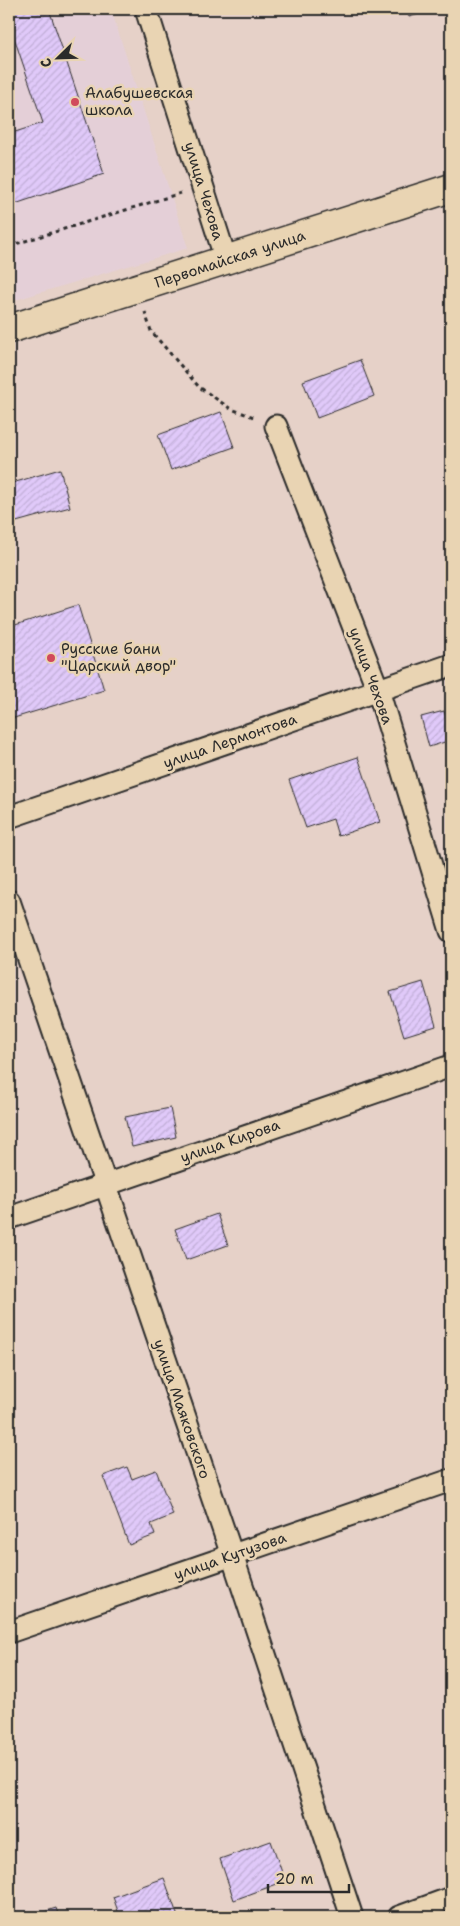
<svg xmlns="http://www.w3.org/2000/svg" width="460" height="1926" viewBox="0 0 460 1926" font-family="'Shantell Sans',sans-serif">
<defs>
<pattern id="building-hatch" width="6" height="6" patternUnits="userSpaceOnUse" patternTransform="scale(1.25)"><rect width="6" height="6" fill="#e0c9f9"/><path d="M-1 1l2-2M0 6l6-6M5 7l2-2" fill="none" stroke="#c0add6"/></pattern>
</defs>
<rect width="100%" height="100%" fill="#e6d1c8"/>
<filter id="ink" filterUnits="userSpaceOnUse"><feTurbulence type="fractalNoise" baseFrequency=".02" numOctaves="2"/><feDisplacementMap in="SourceGraphic" scale="10" xChannelSelector="R" yChannelSelector="G"/><feConvolveMatrix kernelMatrix="1 2 1 2 8 2 1 2 1" color-interpolation-filters="sRGB"/></filter>
<g filter="url(#ink)">
<path fill="#e4cfd7" d="M 9,9 L 111,9 L 188,248 L 9,302 Z"/>
<g fill="url(#building-hatch)" stroke="#2b2b2b">
<path d="M 9,9 L 49,9 L 104,174 L 9,206 L 9,134 L 43,123 L 9,23 Z"/>
<path d="M 407,9 L 436,9 L 409,17 Z"/>
<path d="M 360,360 L 374,396 L 317,418 L 303,381 Z"/>
<path d="M 221,412 L 234,447 L 171,470 L 158,435 Z"/>
<path d="M 60,469 L 70,507 L 9,524 L 9,484 Z"/>
<path d="M 78,605 L 104,690 L 14,718 L 9,703 L 9,627 Z"/>
<path d="M 444,711 L 451,734 L 451,740 L 429,747 L 421,717 Z"/>
<path d="M 358,757 L 380,822 L 338,836 L 333,819 L 306,828 L 289,780 Z"/>
<path d="M 423,982 L 436,1026 L 404,1036 L 390,992 Z"/>
<path d="M 170,1108 L 176,1137 L 132,1147 L 125,1117 Z"/>
<path d="M 217,1214 L 228,1245 L 186,1260 L 175,1229 Z"/>
<path d="M 127,1467 L 132,1479 L 156,1470 L 173,1515 L 151,1524 L 155,1535 L 129,1545 L 103,1476 Z"/>
<path d="M 271,1841 L 285,1881 L 234,1900 L 220,1859 Z"/>
<path d="M 164,1878 L 178,1917 L 120,1917 L 113,1897 Z"/>
<path d="M 56,1908 L 59,1917 L 28,1917 Z"/>
</g>
<g fill="none" stroke-linecap="round" stroke-linejoin="round">
<defs>
<g id="street">
<path d="M 146,9 L 226,260"/>
<path d="M 276,426 L 378,690 L 451,931"/>
<path d="M 9,817 L 451,665"/>
<path d="M 9,901 L 232,1555 L 352,1917"/>
<path d="M 9,1218 L 451,1066"/>
<path d="M 9,1632 L 451,1480"/>
<path d="M 399,1917 L 451,1898"/>
</g>
<path id="secondary" d="M 9,329 L 451,188"/>
</defs>
<use href="#street" stroke="#2b2b2b" stroke-width="25"/>
<use href="#secondary" stroke="#2b2b2b" stroke-width="31"/>
<g stroke="#2b2b2b" stroke-width="3" stroke-dasharray="4 4" stroke-linecap="butt">
<path d="M 9,246 L 181,193"/>
<path d="M 145,312 L 151,331 L 199,387 L 231,409 L 254,417"/>
</g>
<use href="#street" stroke="#e9d4b3" stroke-width="21"/>
<use href="#secondary" stroke="#e9d4b3" stroke-width="28"/>
</g>
</g>
<g fill="#d1495b" stroke="#e9d4b3" stroke-width="2">
<circle cx="75" cy="102" r="5"/>
<circle cx="51" cy="658" r="5"/>
</g>
<g text-anchor="middle" stroke-width="5" stroke-linejoin="round" paint-order="stroke">
<g font-size="15" fill="#2b2b2b" stroke="#e9d4b3" text-anchor="start">
<text x="85" y="98">Алабушевская<tspan x="85" dy="17">школа</tspan></text>
<text x="61" y="654">Русские бани<tspan x="61" dy="17">"Царский двор"</tspan></text>
</g>
<g font-size="15" fill="#2b2b2b" stroke="#e9d4b3">
<text transform="translate(204 191) rotate(73)" y="5">улица Чехова</text>
<text transform="translate(230 259) rotate(-18)" y="5">Первомайская улица</text>
<text transform="translate(371 676) rotate(70)" y="5">улица Чехова</text>
<text transform="translate(230 741) rotate(-19)" y="5">улица Лермонтова</text>
<text transform="translate(230 1141) rotate(-19)" y="5">улица Кирова</text>
<text transform="translate(182 1409) rotate(71)" y="5">улица Маяковского</text>
<text transform="translate(230 1556) rotate(-19)" y="5">улица Кутузова</text>
</g>
</g>
<rect width="460" height="1926" fill="none" stroke="#e9d4b3" stroke-width="30"/>
<rect x="15" y="15" width="430" height="1896" fill="none" stroke="#2b2b2b" stroke-width="2" filter="url(#ink)"/>
<g transform="translate(58 58) rotate(247)" stroke="#e9d4b3" stroke-width="4" paint-order="stroke">
<path d="M0-4L9 19L0 12L-9 19Z" fill="#2b2b2b"/>
<text y="-8" font-size="14" font-weight="bold" text-anchor="middle" fill="#2b2b2b">С</text>
</g>
<path d="M268 1884v8h81v-8" fill="none" stroke="#2b2b2b" stroke-width="2.5"/>
<text x="275" y="1884" font-size="15" fill="#2b2b2b" stroke="#e9d4b3" stroke-width="4" paint-order="stroke">20 m</text>
</svg>
